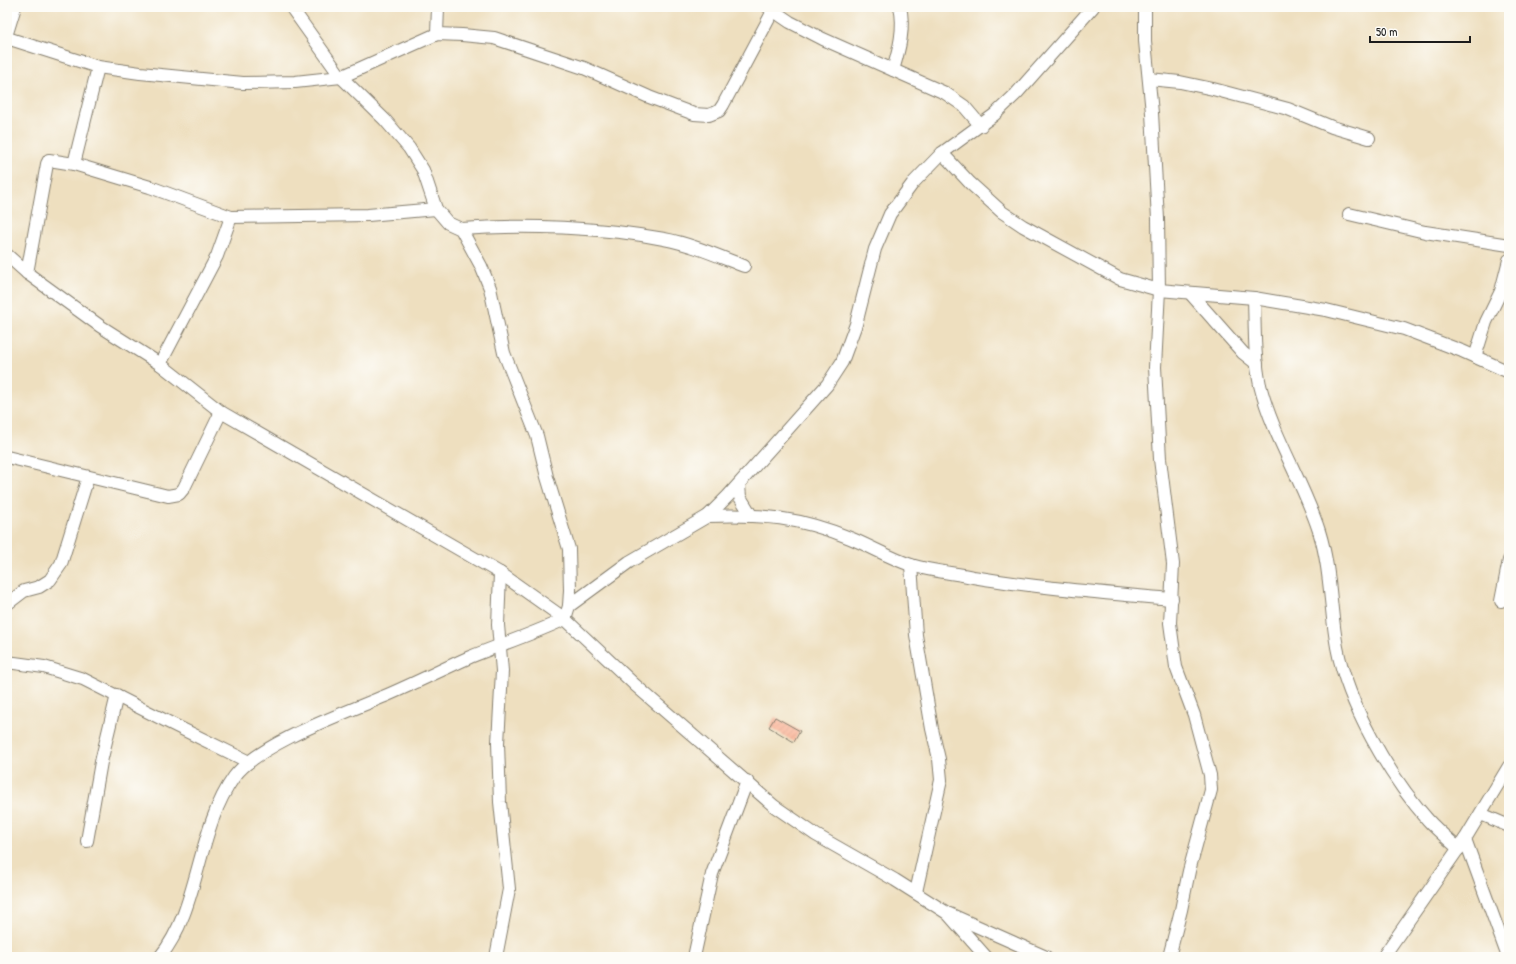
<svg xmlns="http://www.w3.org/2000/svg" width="1516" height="964" viewBox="0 0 1516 964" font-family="'Patrick Hand',sans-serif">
<defs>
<pattern id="building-hatch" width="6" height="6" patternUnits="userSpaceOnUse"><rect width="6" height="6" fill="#f9ad8f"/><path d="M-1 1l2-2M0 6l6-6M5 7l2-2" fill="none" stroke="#d5947b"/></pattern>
</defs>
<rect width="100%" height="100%" fill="#fdfcf7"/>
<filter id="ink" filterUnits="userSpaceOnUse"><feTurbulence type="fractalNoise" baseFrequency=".025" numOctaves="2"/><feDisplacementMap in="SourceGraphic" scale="8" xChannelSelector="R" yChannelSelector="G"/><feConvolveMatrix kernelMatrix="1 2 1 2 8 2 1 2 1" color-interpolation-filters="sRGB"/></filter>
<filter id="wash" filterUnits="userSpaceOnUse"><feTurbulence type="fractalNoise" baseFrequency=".012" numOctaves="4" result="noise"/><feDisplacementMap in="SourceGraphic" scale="16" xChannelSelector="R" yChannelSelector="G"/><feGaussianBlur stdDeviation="0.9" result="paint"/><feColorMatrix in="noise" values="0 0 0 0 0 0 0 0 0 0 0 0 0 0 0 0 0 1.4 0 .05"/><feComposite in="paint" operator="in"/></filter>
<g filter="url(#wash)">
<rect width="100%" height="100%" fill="#eedfbf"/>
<g id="blocks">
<path fill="url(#building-hatch)" d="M 775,717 L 800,731 L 794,742 L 769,727 Z"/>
</g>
</g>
<g filter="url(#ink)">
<use href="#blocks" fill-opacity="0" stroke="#857e6e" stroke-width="1"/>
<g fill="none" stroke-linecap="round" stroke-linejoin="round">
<defs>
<g id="street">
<path d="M 768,7 L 790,22 L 823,39 L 945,93 L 964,106 L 981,126"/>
<path d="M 1145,7 L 1145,41 L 1152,113 L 1158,219 L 1159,290 L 1155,367 L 1160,459 L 1173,564 L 1170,623 L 1176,667 L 1194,715 L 1210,775 L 1211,790 L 1189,871 L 1181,910 L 1169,957"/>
<path d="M 7,33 L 15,7"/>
<path d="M 437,34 L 438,7"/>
<path d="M 7,38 L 98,67 L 140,73 L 243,83 L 295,82 L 341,77 L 437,34 L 462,35 L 494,38 L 584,68 L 649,97 L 694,114 L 709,115 L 719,111 L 723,105 L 773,11"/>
<path d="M 893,70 C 899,50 905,28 900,7"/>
<path d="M 1149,79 L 1180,82 L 1213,89 L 1288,109 L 1332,127 L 1369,138"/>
<path d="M 942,153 L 970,183 L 1002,212 L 1023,226 L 1120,279 L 1159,290 L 1254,298 L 1326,310 L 1404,329 L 1462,351 L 1509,372"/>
<path d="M 74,164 L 98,67"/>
<path d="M 1349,214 L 1425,232 L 1509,245"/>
<path d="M 461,229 C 524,224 601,227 664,239 C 691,244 718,256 744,266"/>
<path d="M 7,255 L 27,273 L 100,326 L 160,364 L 221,412 L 500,573 L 565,619 L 635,685 L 774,806 L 816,835 L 895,880 L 947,913 L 1046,957"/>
<path d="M 27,273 L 47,164 L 49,160 L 74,164 L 150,187 L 231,217 L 368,215 L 436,209"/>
<path d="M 1190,293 L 1243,353 L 1257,364"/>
<path d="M 1254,298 C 1255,327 1254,357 1260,385 C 1273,437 1303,481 1319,531 C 1331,569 1330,609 1337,647 C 1348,705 1389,776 1428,820 C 1437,830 1448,839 1459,849"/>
<path d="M 1475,357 L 1486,322 L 1501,291 L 1509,260"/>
<path d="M 160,364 L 217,256 L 231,217"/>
<path d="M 7,457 L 168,496 L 179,494 L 184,488 L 221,412"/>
<path d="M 739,485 L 740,497 L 751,515"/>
<path d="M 708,516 C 762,514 799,517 850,538 C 870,546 890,558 911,565 C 931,571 953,573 973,577 C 1039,588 1105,593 1172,599"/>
<path d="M 911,565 L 916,635 L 932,729 L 939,759 L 941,780 L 916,892"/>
<path d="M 1501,601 L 1509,560"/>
<path d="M 7,604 L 24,591 L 39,587 L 50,580 L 61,564 L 88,477"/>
<path d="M 569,606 L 629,562 L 708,516 L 728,496 L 827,385 L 842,362 L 856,324 L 875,249 L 890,214 L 913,183 L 942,153 L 994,115 L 1016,94 L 1093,7"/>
<path d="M 7,662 L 44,667 L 83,679 L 172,724 L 249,762"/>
<path d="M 1481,814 L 1509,826"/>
<path d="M 1465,839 L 1508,957"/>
<path d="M 87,841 L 101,762 L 117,695"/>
<path d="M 949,915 L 986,957"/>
<path d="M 160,957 C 200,908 196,831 234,777 C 259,743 345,713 385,696 C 413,684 441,670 470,657 C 502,644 533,634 565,619 L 569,606 L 570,590 L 569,549 L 547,477 L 537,436 L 504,353 L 490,288 L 481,266 L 461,229 L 448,223 L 436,209 L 423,170 L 409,148 L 385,120 L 341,77 L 291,7"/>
<path d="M 496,957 L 509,889 L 500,802 L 498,743 L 502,671 L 498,625 L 500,573"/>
<path d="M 694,957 L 712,874 L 747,781"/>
<path d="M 1383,957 L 1465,839 L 1509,766"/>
</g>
</defs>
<use href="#street" stroke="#857e6e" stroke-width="14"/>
<use href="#street" stroke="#fff" stroke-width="12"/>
</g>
</g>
<rect width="1516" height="964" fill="none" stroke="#fdfcf7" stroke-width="24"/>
<path d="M1370 36v6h100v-6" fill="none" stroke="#1c1c1c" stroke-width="2"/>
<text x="1376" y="36" font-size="12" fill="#1c1c1c" stroke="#fdfcf7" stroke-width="3" paint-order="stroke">50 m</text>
</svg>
